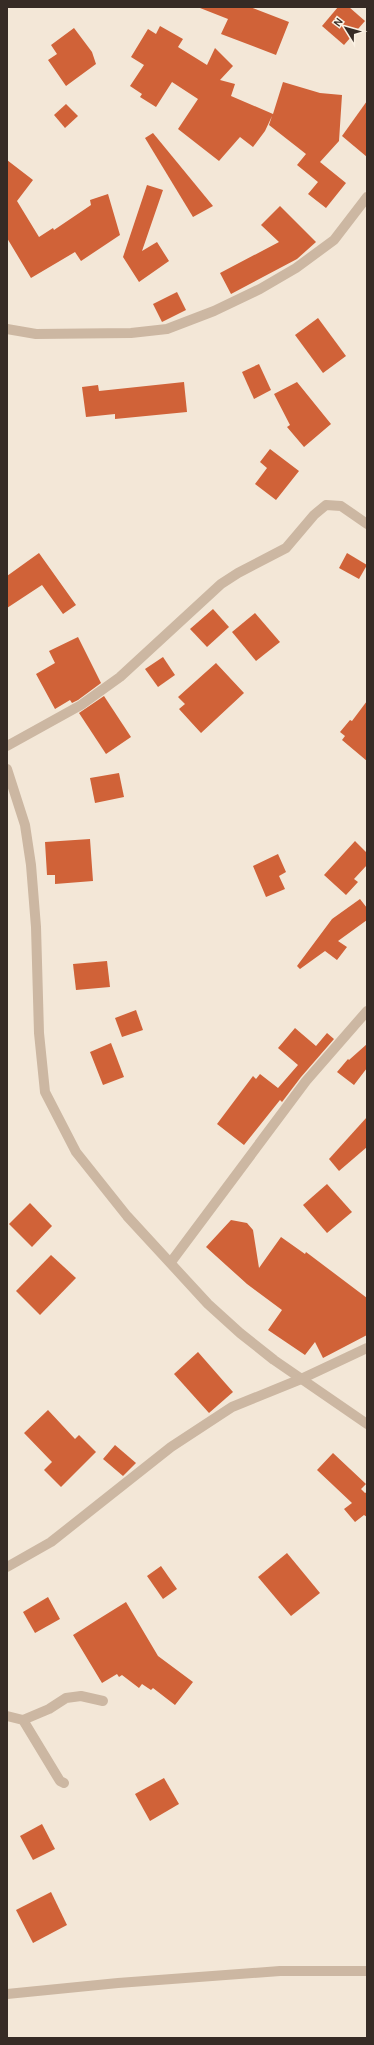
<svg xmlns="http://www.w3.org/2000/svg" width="374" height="2045" viewBox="0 0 374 2045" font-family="Karla,sans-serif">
<rect width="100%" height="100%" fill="#f3e7d7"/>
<g fill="#d06238">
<path d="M 200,7 L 250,7 L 289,22 L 276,55 L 221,34 L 228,19 L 200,8 Z"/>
<path d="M 338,7 L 349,7 L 365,21 L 344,45 L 322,26 Z"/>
<path d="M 160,26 L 183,39 L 178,47 L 207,65 L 215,48 L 233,66 L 220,80 L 235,84 L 231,96 L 273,114 L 283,82 L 320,93 L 342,95 L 339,141 L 320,162 L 346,183 L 326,208 L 308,194 L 318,182 L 297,165 L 306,154 L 269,125 L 272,116 L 265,131 L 253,147 L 240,137 L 219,161 L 178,129 L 198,99 L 172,82 L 156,107 L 140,97 L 142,94 L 130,86 L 144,65 L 131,57 L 148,29 L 156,34 Z"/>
<path d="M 74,28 L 92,52 L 96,64 L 66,86 L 48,60 L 57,54 L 51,45 Z"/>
<path d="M 367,101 L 367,157 L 342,136 Z"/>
<path d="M 66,104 L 78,116 L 65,128 L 54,115 Z"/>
<path d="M 153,133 L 213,206 L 193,217 L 145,138 Z"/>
<path d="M 7,160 L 33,180 L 17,201 L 39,237 L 53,228 L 54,230 L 91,205 L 90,200 L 108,194 L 120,235 L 81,261 L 75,252 L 31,278 L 7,238 Z"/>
<path d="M 147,185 L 163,190 L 142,251 L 157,242 L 169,261 L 139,282 L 123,257 Z"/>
<path d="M 280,206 L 316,242 L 297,259 L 231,294 L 220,273 L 279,242 L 261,225 Z"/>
<path d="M 177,292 L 186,310 L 162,322 L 153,304 Z"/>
<path d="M 318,318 L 346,356 L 323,373 L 295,335 Z"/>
<path d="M 259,364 L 271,390 L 254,399 L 242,372 Z"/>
<path d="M 184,382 L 187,412 L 115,419 L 115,414 L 86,417 L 82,387 L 98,385 L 99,391 Z"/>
<path d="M 297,382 L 331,424 L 304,447 L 287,427 L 290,425 L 274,394 Z"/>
<path d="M 270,449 L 299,471 L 276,500 L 255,484 L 267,468 L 260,462 Z"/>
<path d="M 39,553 L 76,605 L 63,614 L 42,585 L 7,608 L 7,576 Z"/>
<path d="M 347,553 L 367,565 L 359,579 L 339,568 Z"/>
<path d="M 213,609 L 229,627 L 207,647 L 190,629 Z"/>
<path d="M 255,613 L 280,642 L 256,661 L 232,632 Z"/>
<path d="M 78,637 L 101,683 L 78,700 L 72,703 L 70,700 L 55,709 L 36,674 L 55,663 L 49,651 Z"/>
<path d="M 163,657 L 175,675 L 158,687 L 145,669 Z"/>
<path d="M 216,663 L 244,693 L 201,733 L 179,709 L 185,704 L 178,697 Z"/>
<path d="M 104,696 L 131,737 L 106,754 L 79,713 Z"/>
<path d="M 367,701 L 367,761 L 342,740 L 345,736 L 340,732 L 350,720 L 352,721 Z"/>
<path d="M 119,773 L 124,797 L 95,803 L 90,778 Z"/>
<path d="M 90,839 L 93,881 L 55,884 L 55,875 L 47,875 L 45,842 Z"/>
<path d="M 355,841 L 367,853 L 367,865 L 354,879 L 358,882 L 346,895 L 324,875 Z"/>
<path d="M 278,854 L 286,872 L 279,876 L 285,889 L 266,897 L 253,866 Z"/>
<path d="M 360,899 L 367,908 L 367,920 L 338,941 L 347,947 L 337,960 L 325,951 L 300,969 L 297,966 L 332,919 Z"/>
<path d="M 107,961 L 110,987 L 76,990 L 73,964 Z"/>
<path d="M 136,1010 L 143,1030 L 122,1037 L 115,1018 Z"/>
<path d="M 295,1028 L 316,1046 L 327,1033 L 334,1039 L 301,1077 L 282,1102 L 280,1100 L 244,1145 L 217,1124 L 253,1076 L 256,1079 L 260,1074 L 278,1088 L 298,1065 L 278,1048 Z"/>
<path d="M 111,1043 L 124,1077 L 103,1085 L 90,1052 Z"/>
<path d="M 367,1044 L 367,1068 L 354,1085 L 337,1072 L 348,1059 L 349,1060 Z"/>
<path d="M 367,1117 L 367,1147 L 339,1171 L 329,1159 Z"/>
<path d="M 327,1184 L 352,1212 L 327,1233 L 303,1205 Z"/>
<path d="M 30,1203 L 52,1226 L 32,1247 L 9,1224 Z"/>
<path d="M 231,1220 L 247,1223 L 253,1230 L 259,1268 L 281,1237 L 305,1254 L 306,1252 L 367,1298 L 367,1335 L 323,1358 L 315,1342 L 305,1355 L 268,1330 L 282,1310 L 247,1284 L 206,1247 Z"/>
<path d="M 51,1255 L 76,1278 L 40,1315 L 16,1291 Z"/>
<path d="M 198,1352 L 233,1392 L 209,1413 L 174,1374 Z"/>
<path d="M 48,1410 L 75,1439 L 79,1435 L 96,1452 L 61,1487 L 44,1470 L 52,1462 L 24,1433 Z"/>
<path d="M 115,1445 L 136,1463 L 123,1476 L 103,1459 Z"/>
<path d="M 333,1453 L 366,1484 L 361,1489 L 365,1493 L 367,1492 L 367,1517 L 364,1515 L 355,1522 L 344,1509 L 352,1503 L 317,1470 Z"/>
<path d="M 287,1553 L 320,1593 L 291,1616 L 258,1577 Z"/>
<path d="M 161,1566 L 177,1589 L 163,1599 L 147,1576 Z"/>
<path d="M 48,1597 L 60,1619 L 35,1633 L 23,1612 Z"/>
<path d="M 126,1602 L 158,1656 L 193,1682 L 175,1705 L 153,1688 L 151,1690 L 142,1684 L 139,1688 L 122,1675 L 119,1677 L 117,1674 L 102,1683 L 73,1635 Z"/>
<path d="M 164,1778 L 179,1804 L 150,1821 L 135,1794 Z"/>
<path d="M 42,1824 L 55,1849 L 33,1860 L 20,1836 Z"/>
<path d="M 51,1892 L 67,1925 L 33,1943 L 16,1910 Z"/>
</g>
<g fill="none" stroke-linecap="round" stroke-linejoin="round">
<g stroke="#ccb7a2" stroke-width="10">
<path d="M 7,329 L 36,334 L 131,333 L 167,329 L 214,311 L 260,289 L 296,268 L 334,240 L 367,197"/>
<path d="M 7,746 L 81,705 L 120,677 L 221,584 L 238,573 L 286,548 L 314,515 L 326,505 L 341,506 L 367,524"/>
<path d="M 7,769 L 25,825 L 31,865 L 36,927 L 39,1033 L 45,1092 L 76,1152 L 127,1216 L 208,1304 L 240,1333 L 274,1360 L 367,1424"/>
<path d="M 171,1262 L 306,1081 L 367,1011"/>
<path d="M 7,1567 L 51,1542 L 171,1447 L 232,1407 L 301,1379 L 367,1348"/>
<path d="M 7,1716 L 23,1720 L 60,1781 L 64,1783"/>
<path d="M 23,1720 L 49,1709 L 66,1698 L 81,1696 L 103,1701"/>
<path d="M 7,1994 L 118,1983 L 280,1971 L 367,1971"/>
</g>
</g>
<rect width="374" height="2045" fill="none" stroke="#362b25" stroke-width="16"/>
<g transform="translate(346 28) rotate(307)" stroke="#faf1e3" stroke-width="3" paint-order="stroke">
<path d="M0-3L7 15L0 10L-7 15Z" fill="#362b25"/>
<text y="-6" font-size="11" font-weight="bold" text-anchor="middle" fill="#362b25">N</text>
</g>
</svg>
